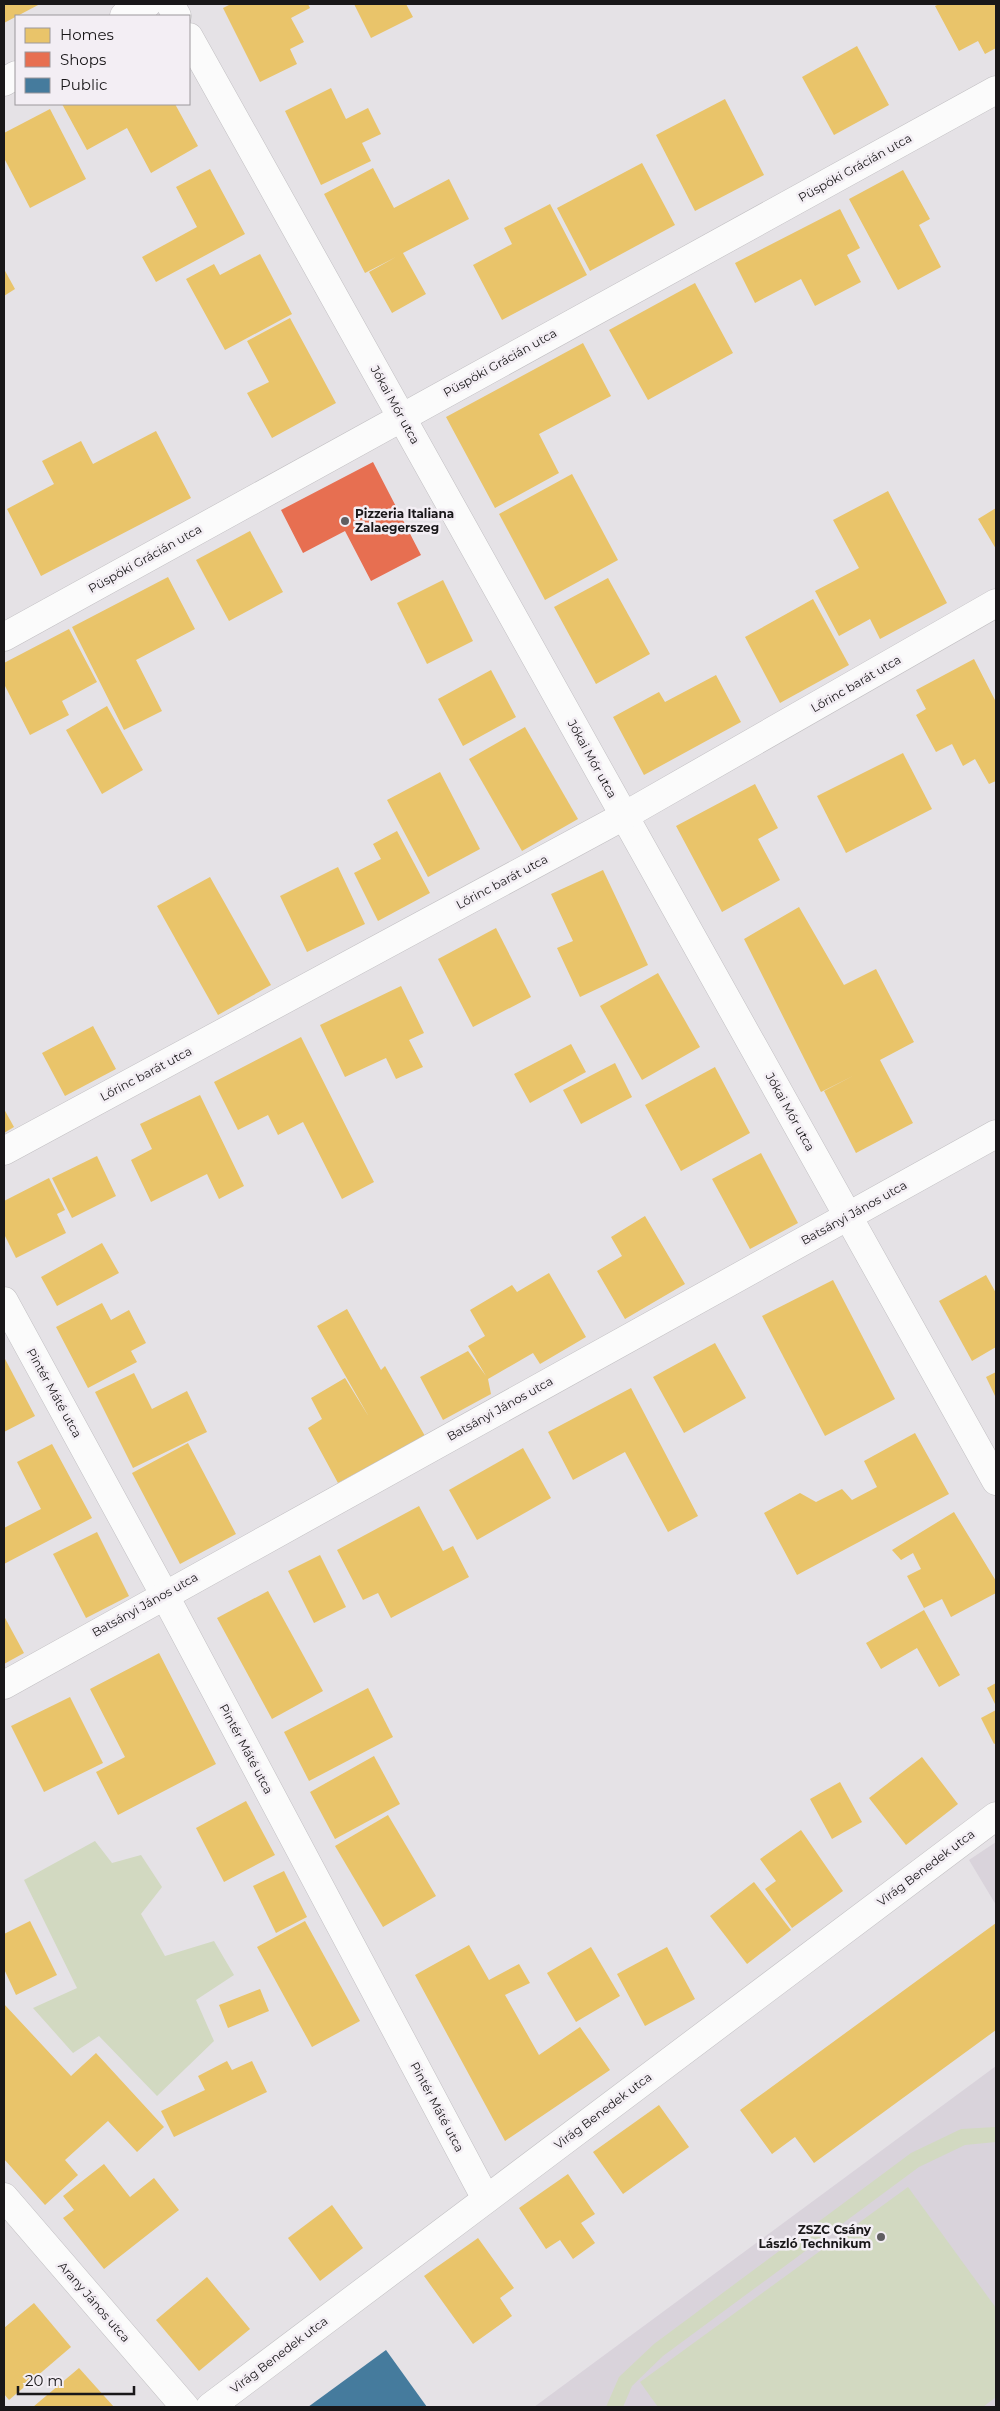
<svg xmlns="http://www.w3.org/2000/svg" width="1000" height="2411" viewBox="0 0 1000 2411" font-family="Montserrat,sans-serif">
<rect width="100%" height="100%" fill="#e5e2e6"/>
<g fill="#d9d3db">
<path d="M 996,1842 L 996,1905 L 969,1860 Z"/>
<path d="M 996,2066 L 996,2407 L 534,2407 Z"/>
</g>
<g fill="#d2d9c1">
<path d="M 95,1841 L 112,1863 L 141,1855 L 162,1887 L 141,1914 L 165,1956 L 214,1941 L 234,1975 L 196,2000 L 214,2041 L 157,2096 L 99,2036 L 73,2053 L 33,2008 L 77,1988 L 24,1880 Z"/>
<path d="M 996,2127 L 996,2142 L 965,2145 L 919,2167 L 663,2356 L 632,2386 L 623,2407 L 606,2407 L 619,2377 L 654,2344 L 911,2153 L 961,2129 Z"/>
<path d="M 908,2187 L 996,2308 L 996,2397 L 983,2407 L 658,2407 L 640,2382 Z"/>
</g>
<g fill="#e9c46a">
<path d="M 4,4 L 40,4 L 4,23 Z"/>
<path d="M 231,4 L 308,4 L 310,8 L 291,18 L 304,42 L 290,49 L 297,64 L 260,82 L 223,8 Z"/>
<path d="M 354,4 L 406,4 L 413,17 L 371,38 Z"/>
<path d="M 939,4 L 996,4 L 996,48 L 985,54 L 978,41 L 959,51 L 935,6 Z"/>
<path d="M 857,46 L 889,105 L 834,135 L 802,77 Z"/>
<path d="M 331,88 L 346,119 L 368,108 L 381,134 L 362,143 L 371,161 L 321,185 L 285,111 Z"/>
<path d="M 725,99 L 764,175 L 695,211 L 656,135 Z"/>
<path d="M 62,104 L 175,104 L 198,146 L 151,173 L 127,128 L 87,150 Z"/>
<path d="M 50,109 L 86,179 L 30,208 L 4,158 L 4,133 Z"/>
<path d="M 642,163 L 675,225 L 590,271 L 557,208 Z"/>
<path d="M 373,168 L 394,208 L 449,179 L 469,219 L 403,253 L 426,294 L 392,313 L 369,272 L 396,257 L 365,273 L 324,194 Z"/>
<path d="M 210,169 L 245,234 L 156,282 L 142,257 L 197,227 L 176,187 Z"/>
<path d="M 903,170 L 930,219 L 919,225 L 941,267 L 898,290 L 849,199 Z"/>
<path d="M 550,204 L 587,275 L 502,320 L 473,265 L 512,244 L 504,228 Z"/>
<path d="M 840,209 L 860,248 L 847,255 L 861,282 L 815,306 L 801,279 L 755,303 L 735,263 Z"/>
<path d="M 260,254 L 292,314 L 225,350 L 186,279 L 214,264 L 220,275 Z"/>
<path d="M 4,269 L 15,289 L 4,296 Z"/>
<path d="M 695,283 L 733,353 L 648,400 L 609,330 Z"/>
<path d="M 290,318 L 336,403 L 272,438 L 247,393 L 269,382 L 247,341 Z"/>
<path d="M 583,343 L 611,396 L 539,434 L 559,473 L 495,508 L 446,417 Z"/>
<path d="M 156,431 L 191,498 L 41,576 L 7,509 L 54,484 L 42,461 L 81,441 L 93,464 Z"/>
<path d="M 572,474 L 618,560 L 545,600 L 499,514 Z"/>
<path d="M 888,491 L 947,603 L 880,639 L 870,619 L 839,636 L 815,591 L 859,568 L 833,520 Z"/>
<path d="M 996,508 L 996,549 L 978,519 Z"/>
<path d="M 250,531 L 283,592 L 229,621 L 196,560 Z"/>
<path d="M 168,577 L 195,629 L 136,660 L 162,711 L 124,730 L 72,627 Z"/>
<path d="M 608,578 L 650,654 L 596,684 L 554,607 Z"/>
<path d="M 443,580 L 473,641 L 427,664 L 397,603 Z"/>
<path d="M 813,599 L 849,665 L 780,703 L 745,637 Z"/>
<path d="M 69,629 L 97,682 L 62,701 L 69,715 L 30,735 L 4,684 L 4,663 Z"/>
<path d="M 974,659 L 996,702 L 996,781 L 989,784 L 975,759 L 963,766 L 952,744 L 936,752 L 916,715 L 926,709 L 916,690 Z"/>
<path d="M 491,670 L 516,717 L 463,746 L 438,699 Z"/>
<path d="M 716,675 L 741,722 L 644,775 L 613,717 L 659,692 L 665,702 Z"/>
<path d="M 107,706 L 143,770 L 102,794 L 66,730 Z"/>
<path d="M 525,727 L 578,819 L 522,851 L 469,759 Z"/>
<path d="M 903,753 L 932,809 L 846,853 L 817,796 Z"/>
<path d="M 440,772 L 480,849 L 428,877 L 387,800 Z"/>
<path d="M 755,784 L 778,828 L 758,839 L 780,880 L 722,912 L 676,826 Z"/>
<path d="M 397,831 L 430,893 L 378,921 L 354,873 L 381,859 L 373,844 Z"/>
<path d="M 338,867 L 365,924 L 307,952 L 280,896 Z"/>
<path d="M 603,870 L 648,965 L 580,997 L 557,948 L 573,941 L 551,894 Z"/>
<path d="M 210,877 L 271,985 L 218,1015 L 157,906 Z"/>
<path d="M 799,907 L 844,985 L 876,969 L 914,1042 L 880,1060 L 913,1123 L 856,1153 L 824,1091 L 853,1076 L 821,1092 L 744,939 Z"/>
<path d="M 496,928 L 531,997 L 473,1027 L 438,959 Z"/>
<path d="M 658,973 L 700,1047 L 642,1080 L 600,1006 Z"/>
<path d="M 401,986 L 424,1033 L 409,1040 L 423,1067 L 396,1079 L 386,1058 L 345,1077 L 320,1025 Z"/>
<path d="M 93,1026 L 116,1069 L 65,1096 L 42,1053 Z"/>
<path d="M 301,1037 L 374,1182 L 342,1199 L 303,1122 L 278,1135 L 268,1115 L 238,1130 L 214,1082 Z"/>
<path d="M 571,1044 L 586,1072 L 530,1103 L 514,1074 Z"/>
<path d="M 615,1063 L 632,1097 L 581,1124 L 563,1090 Z"/>
<path d="M 715,1067 L 750,1133 L 681,1171 L 645,1105 Z"/>
<path d="M 200,1095 L 244,1186 L 219,1199 L 207,1174 L 151,1202 L 131,1160 L 152,1149 L 140,1124 Z"/>
<path d="M 4,1109 L 14,1127 L 4,1133 Z"/>
<path d="M 761,1153 L 798,1223 L 750,1249 L 712,1179 Z"/>
<path d="M 97,1156 L 116,1196 L 72,1218 L 52,1178 Z"/>
<path d="M 49,1178 L 65,1210 L 57,1214 L 66,1233 L 16,1258 L 4,1234 L 4,1201 Z"/>
<path d="M 645,1216 L 685,1284 L 625,1319 L 597,1271 L 622,1256 L 611,1237 Z"/>
<path d="M 102,1243 L 119,1273 L 57,1306 L 41,1277 Z"/>
<path d="M 549,1273 L 586,1337 L 540,1364 L 533,1353 L 488,1379 L 491,1394 L 443,1420 L 420,1377 L 468,1351 L 486,1376 L 468,1346 L 485,1336 L 470,1310 L 512,1285 L 517,1292 Z"/>
<path d="M 986,1275 L 996,1293 L 996,1347 L 972,1361 L 939,1301 Z"/>
<path d="M 833,1280 L 895,1399 L 825,1436 L 762,1316 Z"/>
<path d="M 102,1303 L 111,1320 L 129,1310 L 146,1343 L 131,1351 L 137,1362 L 88,1388 L 56,1327 Z"/>
<path d="M 347,1309 L 381,1370 L 385,1366 L 425,1436 L 338,1483 L 308,1428 L 322,1419 L 311,1398 L 345,1378 L 369,1417 L 317,1326 Z"/>
<path d="M 715,1343 L 746,1398 L 684,1433 L 653,1377 Z"/>
<path d="M 4,1357 L 35,1416 L 4,1432 Z"/>
<path d="M 996,1372 L 996,1398 L 986,1377 Z"/>
<path d="M 134,1373 L 152,1409 L 187,1391 L 207,1432 L 133,1468 L 95,1392 Z"/>
<path d="M 631,1388 L 698,1516 L 668,1532 L 625,1452 L 573,1480 L 548,1432 Z"/>
<path d="M 915,1433 L 949,1494 L 797,1575 L 764,1513 L 800,1493 L 816,1502 L 842,1489 L 852,1500 L 877,1487 L 864,1461 Z"/>
<path d="M 188,1443 L 236,1534 L 180,1564 L 132,1473 Z"/>
<path d="M 52,1444 L 92,1518 L 4,1564 L 4,1528 L 41,1509 L 17,1462 Z"/>
<path d="M 523,1448 L 551,1498 L 477,1540 L 449,1490 Z"/>
<path d="M 419,1506 L 443,1551 L 453,1546 L 469,1577 L 391,1618 L 378,1593 L 363,1600 L 337,1550 Z"/>
<path d="M 954,1512 L 996,1581 L 996,1593 L 951,1617 L 942,1599 L 924,1608 L 907,1576 L 921,1569 L 913,1553 L 901,1560 L 892,1550 Z"/>
<path d="M 97,1532 L 129,1596 L 86,1618 L 53,1554 Z"/>
<path d="M 320,1555 L 346,1607 L 314,1623 L 288,1571 Z"/>
<path d="M 268,1591 L 323,1691 L 272,1719 L 217,1618 Z"/>
<path d="M 924,1610 L 960,1675 L 939,1687 L 917,1648 L 881,1669 L 866,1643 Z"/>
<path d="M 4,1616 L 24,1653 L 4,1664 Z"/>
<path d="M 159,1653 L 216,1764 L 118,1815 L 96,1772 L 125,1757 L 90,1689 Z"/>
<path d="M 996,1683 L 996,1706 L 987,1688 Z"/>
<path d="M 368,1688 L 393,1737 L 309,1781 L 284,1732 Z"/>
<path d="M 70,1697 L 103,1763 L 44,1792 L 11,1726 Z"/>
<path d="M 996,1710 L 996,1743 L 994,1744 L 981,1718 Z"/>
<path d="M 374,1756 L 400,1804 L 335,1839 L 310,1792 Z"/>
<path d="M 922,1757 L 958,1804 L 906,1845 L 869,1798 Z"/>
<path d="M 840,1782 L 862,1822 L 832,1839 L 810,1799 Z"/>
<path d="M 246,1801 L 275,1855 L 224,1882 L 196,1828 Z"/>
<path d="M 388,1815 L 436,1896 L 383,1927 L 335,1846 Z"/>
<path d="M 801,1830 L 843,1891 L 792,1928 L 765,1889 L 776,1881 L 760,1859 Z"/>
<path d="M 284,1871 L 307,1917 L 276,1933 L 253,1886 Z"/>
<path d="M 754,1882 L 791,1930 L 747,1964 L 710,1916 Z"/>
<path d="M 30,1921 L 57,1975 L 16,1995 L 4,1969 L 4,1934 Z"/>
<path d="M 305,1921 L 360,2021 L 312,2047 L 257,1947 Z"/>
<path d="M 996,1923 L 996,2030 L 814,2163 L 795,2137 L 772,2154 L 740,2110 Z"/>
<path d="M 469,1945 L 489,1980 L 519,1964 L 530,1983 L 505,1995 L 539,2055 L 580,2027 L 610,2070 L 505,2141 L 415,1975 Z"/>
<path d="M 591,1947 L 620,1996 L 576,2022 L 547,1973 Z"/>
<path d="M 667,1947 L 695,1999 L 645,2026 L 617,1974 Z"/>
<path d="M 260,1989 L 269,2011 L 228,2028 L 219,2005 Z"/>
<path d="M 4,2004 L 71,2076 L 96,2053 L 164,2127 L 137,2152 L 108,2121 L 65,2160 L 78,2175 L 45,2205 L 4,2159 Z"/>
<path d="M 227,2061 L 232,2070 L 252,2061 L 267,2092 L 174,2137 L 161,2111 L 205,2090 L 198,2076 Z"/>
<path d="M 659,2105 L 689,2147 L 623,2194 L 593,2152 Z"/>
<path d="M 104,2164 L 130,2197 L 154,2178 L 179,2210 L 104,2269 L 63,2218 L 74,2210 L 63,2196 Z"/>
<path d="M 568,2174 L 595,2214 L 581,2223 L 595,2243 L 573,2259 L 560,2240 L 546,2249 L 519,2208 Z"/>
<path d="M 332,2205 L 363,2248 L 320,2281 L 288,2238 Z"/>
<path d="M 478,2238 L 514,2288 L 500,2298 L 512,2316 L 473,2344 L 424,2276 Z"/>
<path d="M 207,2277 L 250,2329 L 199,2371 L 156,2320 Z"/>
<path d="M 34,2303 L 71,2347 L 9,2400 L 4,2394 L 4,2328 Z"/>
<path d="M 79,2368 L 114,2407 L 33,2407 Z"/>
</g>
<path fill="#e76f51" d="M 373,462 L 421,555 L 371,581 L 345,531 L 303,553 L 281,510 Z"/>
<path fill="#457b9d" d="M 386,2350 L 427,2407 L 308,2407 Z"/>
<g fill="none" stroke-linecap="round" stroke-linejoin="round">
<defs>
<g id="street">
<path d="M 170,4 L 177,16"/>
<path d="M 124,16 L 147,4"/>
<path d="M 189,37 L 996,1481"/>
<path d="M 4,82 L 16,75"/>
<path d="M 4,637 L 996,90"/>
<path d="M 4,1151 L 624,816 L 996,603"/>
<path d="M 4,1301 L 164,1594 L 486,2199"/>
<path d="M 4,1685 L 996,1134"/>
<path d="M 4,2197 L 185,2407"/>
<path d="M 210,2407 L 996,1816"/>
</g>
</defs>
<use href="#street" stroke="#c1bfc2" stroke-width="29"/>
<use href="#street" stroke="#fbfbfb" stroke-width="28"/>
</g>
<g fill="#605e61" stroke="#f3eef4" stroke-width="2">
<circle cx="345" cy="521" r="5"/>
<circle cx="881" cy="2237" r="5"/>
</g>
<g text-anchor="middle" stroke-width="5" stroke-linejoin="round" paint-order="stroke">
<g font-size="12" fill="#191719" stroke="#f3eef4">
<text transform="translate(855 168) rotate(-29)" y="4">Püspöki Grácián utca</text>
<text transform="translate(500 363) rotate(-29)" y="4">Püspöki Grácián utca</text>
<text transform="translate(395 405) rotate(61)" y="4">Jókai Mór utca</text>
<text transform="translate(145 559) rotate(-29)" y="4">Püspöki Grácián utca</text>
<text transform="translate(856 684) rotate(-30)" y="4">Lőrinc barát utca</text>
<text transform="translate(592 759) rotate(61)" y="4">Jókai Mór utca</text>
<text transform="translate(502 882) rotate(-28)" y="4">Lőrinc barát utca</text>
<text transform="translate(146 1074) rotate(-28)" y="4">Lőrinc barát utca</text>
<text transform="translate(790 1112) rotate(61)" y="4">Jókai Mór utca</text>
<text transform="translate(854 1213) rotate(-29)" y="4">Batsányi János utca</text>
<text transform="translate(54 1393) rotate(61)" y="4">Pintér Máté utca</text>
<text transform="translate(500 1409) rotate(-29)" y="4">Batsányi János utca</text>
<text transform="translate(145 1605) rotate(-29)" y="4">Batsányi János utca</text>
<text transform="translate(246 1749) rotate(62)" y="4">Pintér Máté utca</text>
<text transform="translate(926 1868) rotate(-37)" y="4">Virág Benedek utca</text>
<text transform="translate(437 2107) rotate(62)" y="4">Pintér Máté utca</text>
<text transform="translate(603 2111) rotate(-37)" y="4">Virág Benedek utca</text>
<text transform="translate(94 2302) rotate(49)" y="4">Arany János utca</text>
<text transform="translate(279 2355) rotate(-37)" y="4">Virág Benedek utca</text>
</g>
<g font-size="12" font-weight="bold" fill="#191719" stroke="#f3eef4" text-anchor="start">
<text x="355" y="518">Pizzeria Italiana<tspan x="355" dy="14">Zalaegerszeg</tspan></text>
<text x="871" y="2234" text-anchor="end">ZSZC Csány<tspan x="871" dy="14">László Technikum</tspan></text>
</g>
</g>
<rect width="1000" height="2411" fill="none" stroke="#191719" stroke-width="10"/>
<rect x="15" y="15" width="175" height="90" fill="#f3eef4" stroke="#9c989c"/>
<rect x="25" y="28" width="25" height="15" fill="#e9c46a" stroke="#9c989c"/>
<text x="60" y="40" font-size="15" fill="#191719">Homes</text>
<rect x="25" y="52" width="25" height="15" fill="#e76f51" stroke="#9c989c"/>
<text x="60" y="65" font-size="15" fill="#191719">Shops</text>
<rect x="25" y="78" width="25" height="15" fill="#457b9d" stroke="#9c989c"/>
<text x="60" y="90" font-size="15" fill="#191719">Public</text>
<path d="M18 2386v8h116v-8" fill="none" stroke="#191719" stroke-width="2.5"/>
<text x="25" y="2386" font-size="15" fill="#191719" stroke="#f3eef4" stroke-width="4" paint-order="stroke">20 m</text>
</svg>
